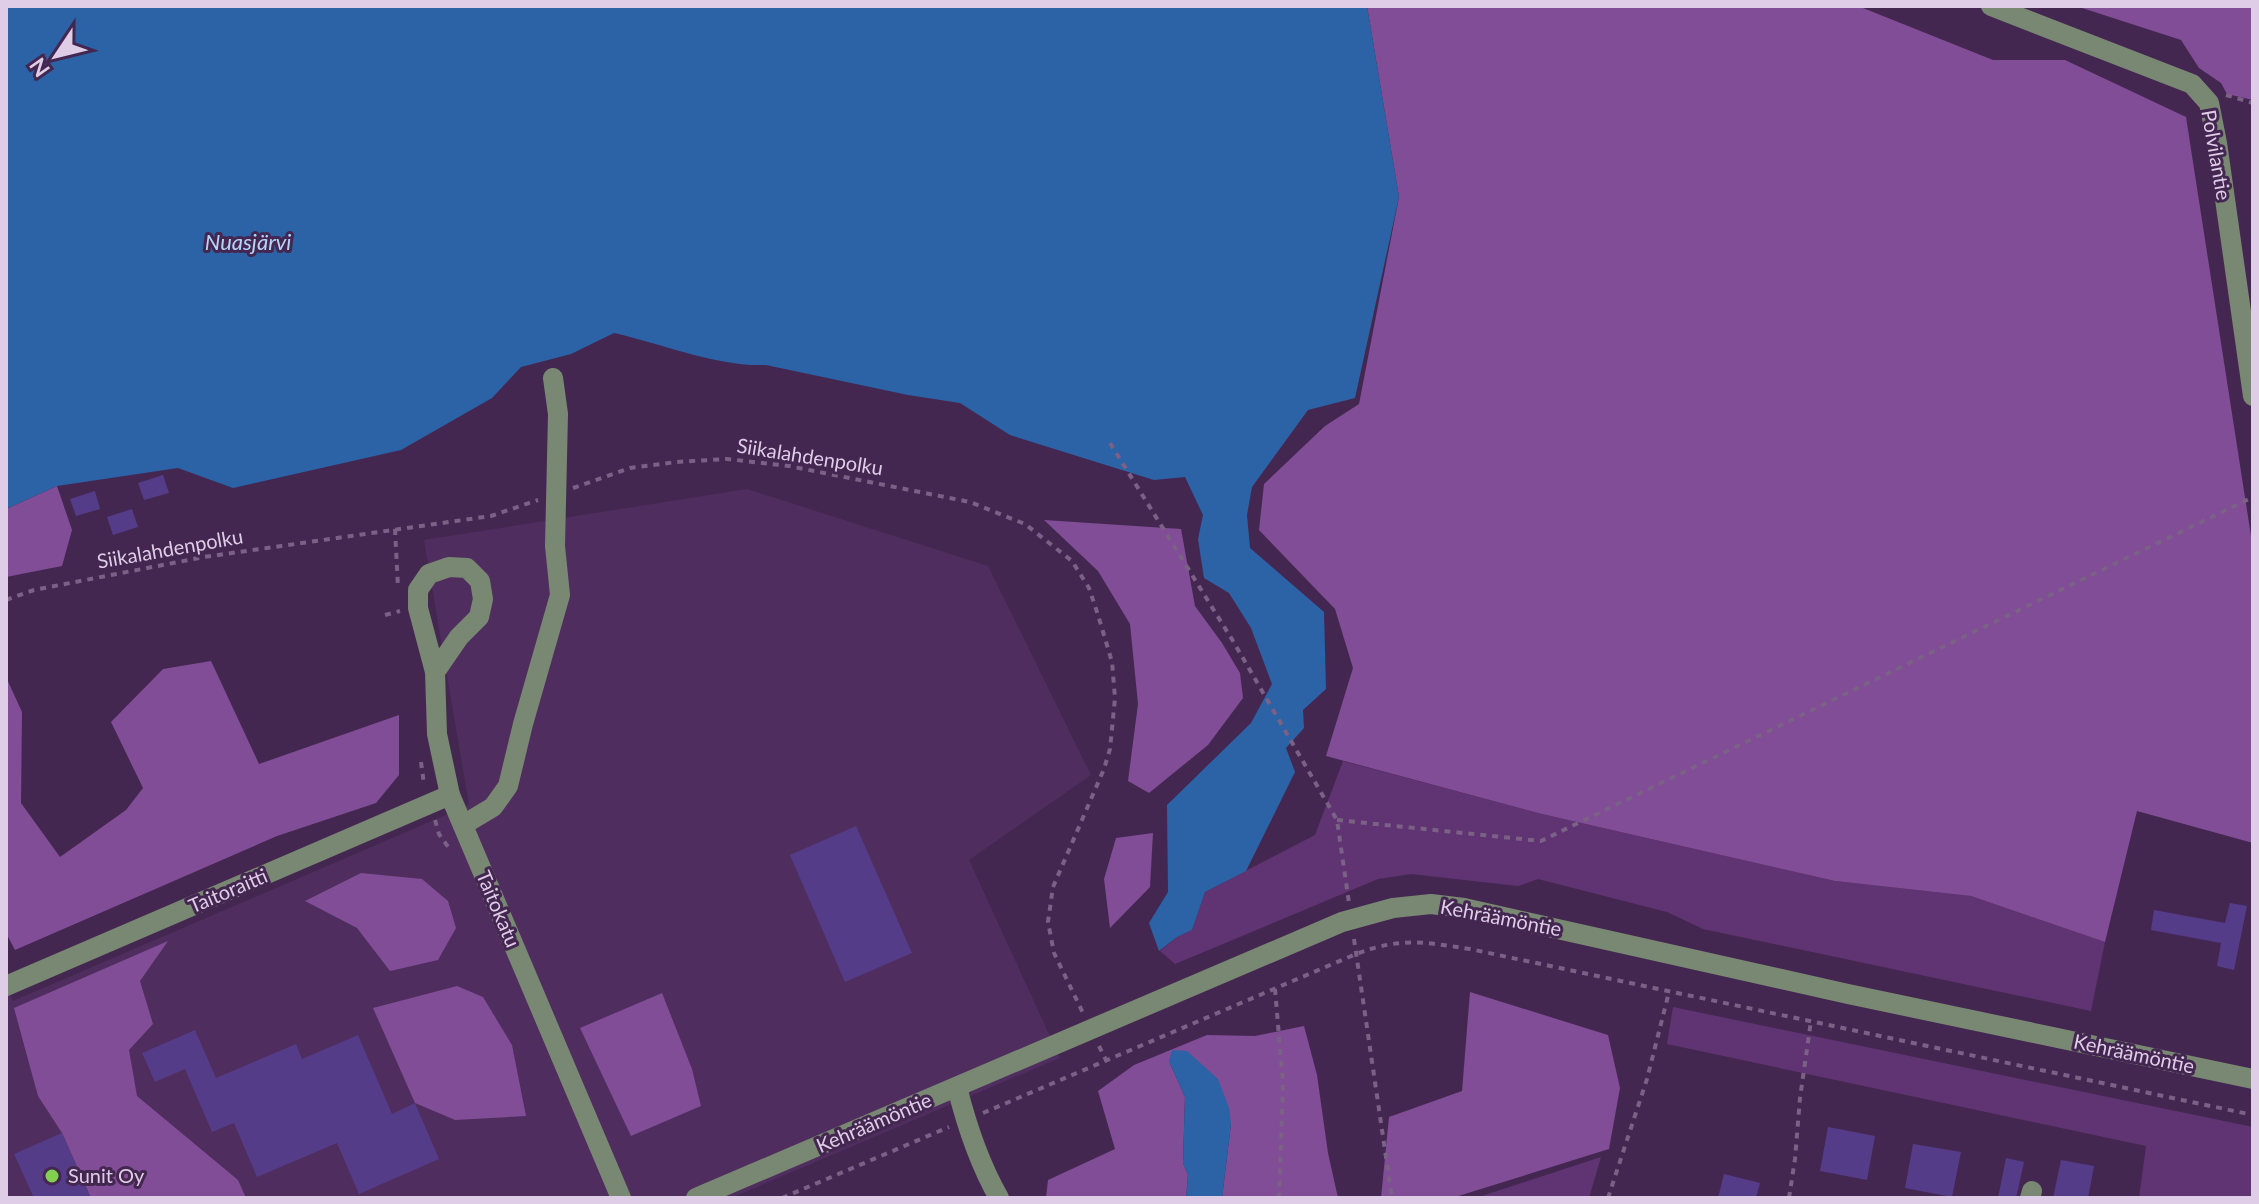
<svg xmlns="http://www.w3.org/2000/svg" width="2259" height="1204" viewBox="0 0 2259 1204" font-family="Lato,sans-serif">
<rect width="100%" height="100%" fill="#442751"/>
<path fill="#4f2d5e" d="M 747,489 L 988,566 L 1091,775 L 969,860 L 1060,1058 L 731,1198 L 6,1198 L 6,986 L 13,1001 L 469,805 L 424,540 Z"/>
<g fill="#603472">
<path d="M 1343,761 L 1542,814 L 1835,881 L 1971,896 L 2105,942 L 2091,1011 L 1703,929 L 1667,912 L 1538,879 L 1518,886 L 1411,874 L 1378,879 L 1175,964 L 1160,951 L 1177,937 L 1192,930 L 1205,892 L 1315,835 Z"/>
<path d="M 1673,1007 L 2253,1127 L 2253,1198 L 2139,1198 L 2146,1146 L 1667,1044 Z"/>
<path d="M 1601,1157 L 1589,1198 L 1476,1198 Z"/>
</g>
<g fill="#804d96">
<path d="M 1367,6 L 1858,6 L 1993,60 L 2065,60 L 2186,117 L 2253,549 L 2253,843 L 2137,811 L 2105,942 L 1971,896 L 1835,881 L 1542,814 L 1326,756 L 1353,668 L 1335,609 L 1259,530 L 1264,484 L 1325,426 L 1359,404 L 1399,197 Z"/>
<path d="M 2076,6 L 2253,6 L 2253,100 L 2227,94 L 2221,83 L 2199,68 L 2181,40 Z"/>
<path d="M 57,486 L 72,530 L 62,566 L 6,577 L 6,509 Z"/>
<path d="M 1044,520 L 1181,529 L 1195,606 L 1222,643 L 1240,673 L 1243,698 L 1208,745 L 1149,793 L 1128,781 L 1138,704 L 1130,624 L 1098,571 Z"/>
<path d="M 211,661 L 259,764 L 399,715 L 399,775 L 376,803 L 277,836 L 15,950 L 6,933 L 6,677 L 22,712 L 21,803 L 60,857 L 126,810 L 143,788 L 111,722 L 163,669 Z"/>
<path d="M 1153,833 L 1150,887 L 1110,928 L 1104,879 L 1116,838 Z"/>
<path d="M 361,873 L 422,879 L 448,901 L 456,928 L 438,960 L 390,971 L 357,928 L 305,901 Z"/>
<path d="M 168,941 L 140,981 L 153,1024 L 129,1050 L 137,1096 L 238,1180 L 246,1198 L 91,1198 L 62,1133 L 38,1096 L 14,1008 Z"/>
<path d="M 457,986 L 483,997 L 512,1045 L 526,1116 L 455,1120 L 415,1103 L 373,1008 Z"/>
<path d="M 1470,992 L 1608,1035 L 1620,1088 L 1609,1149 L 1452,1198 L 1381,1198 L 1389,1117 L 1462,1091 Z"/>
<path d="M 662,993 L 692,1069 L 701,1106 L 631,1136 L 580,1028 Z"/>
<path d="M 1304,1026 L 1317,1075 L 1328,1153 L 1338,1198 L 1222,1198 L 1231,1124 L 1169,1061 L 1185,1097 L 1183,1163 L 1188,1175 L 1186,1198 L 1046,1198 L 1048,1180 L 1115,1149 L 1098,1091 L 1134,1065 L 1207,1035 L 1255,1036 Z"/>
</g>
<g fill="#2c63a6">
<path d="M 6,6 L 1367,6 L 1399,197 L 1355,398 L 1308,410 L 1252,487 L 1247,515 L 1250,548 L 1324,612 L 1326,689 L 1303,710 L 1304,728 L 1286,748 L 1295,772 L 1246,871 L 1205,892 L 1192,930 L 1177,937 L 1159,951 L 1149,923 L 1168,892 L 1167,805 L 1251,723 L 1272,684 L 1251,628 L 1229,593 L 1204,578 L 1198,539 L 1203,515 L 1185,477 L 1154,480 L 1010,435 L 960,403 L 908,395 L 766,365 C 717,367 663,344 614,333 L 571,354 L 521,367 L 492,398 L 401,450 L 233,488 L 178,468 L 57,486 L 6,509 Z"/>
<path d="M 1172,1050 L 1187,1051 L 1218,1079 L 1229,1108 L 1231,1124 L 1222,1198 L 1186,1198 L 1188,1175 L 1183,1163 L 1185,1097 L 1169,1061 Z"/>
</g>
<g fill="#553c89">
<path d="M 163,475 L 169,493 L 144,500 L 138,483 Z"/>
<path d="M 95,491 L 100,509 L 76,516 L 70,499 Z"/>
<path d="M 132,509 L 138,527 L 113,535 L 107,517 Z"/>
<path d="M 856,826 L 912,953 L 845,982 L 790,855 Z"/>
<path d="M 2230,903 L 2247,906 L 2234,970 L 2217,966 L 2221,943 L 2151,930 L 2154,910 L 2225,923 Z"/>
<path d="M 195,1030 L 216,1078 L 296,1044 L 302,1059 L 358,1035 L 392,1114 L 415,1103 L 439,1159 L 359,1194 L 337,1143 L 257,1177 L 234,1123 L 212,1132 L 185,1069 L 155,1082 L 142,1053 Z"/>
<path d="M 1828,1127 L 1875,1136 L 1867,1180 L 1820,1171 Z"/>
<path d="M 62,1133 L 91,1198 L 34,1198 L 14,1154 Z"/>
<path d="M 1913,1144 L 1961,1152 L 1952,1197 L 1905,1188 Z"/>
<path d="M 2006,1158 L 2024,1162 L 2016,1198 L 1998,1198 Z"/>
<path d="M 2061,1160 L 2094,1166 L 2088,1198 L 2053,1198 Z"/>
<path d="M 1724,1174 L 1760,1183 L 1756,1198 L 1718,1198 Z"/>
</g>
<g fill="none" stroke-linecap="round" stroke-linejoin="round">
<g stroke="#7a6185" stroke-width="4" stroke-dasharray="6 6" stroke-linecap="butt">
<path d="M 2226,95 L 2253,103"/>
<path d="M 1110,443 L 1233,641 L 1337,820 L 1349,903"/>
<path d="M 573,488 L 630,468 L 676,462 L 727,459 L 789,466 L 970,502 L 1025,524 L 1072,561 L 1089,588 L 1098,615 L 1112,662 L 1115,698 L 1110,749 L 1104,769 L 1053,887 L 1048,922 L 1054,953 L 1083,1013"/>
<path d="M 395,529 L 398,587"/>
<path d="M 6,600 L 34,590 L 204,557 L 491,516 L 538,500"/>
<path d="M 385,615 L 400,611"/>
<path d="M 421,762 L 424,784"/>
<path d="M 435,820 L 439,834 L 451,851"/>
<path d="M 1337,820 L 1541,841 L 2253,497"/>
<path d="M 1354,939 L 1392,1198"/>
<path d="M 1275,989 L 1283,1084 L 1279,1198"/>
<path d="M 1099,1046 L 1107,1062"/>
<path d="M 983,1113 L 1356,954 C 1401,937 1424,942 1470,949 L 2253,1115"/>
<path d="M 782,1198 L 949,1127"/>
<path d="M 1608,1198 L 1647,1079 L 1669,992"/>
<path d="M 1789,1198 L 1795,1159 L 1800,1098 L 1811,1021"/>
</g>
<g stroke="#798872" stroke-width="20">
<path d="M 1991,6 L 2192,84 L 2209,103 L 2217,143 L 2253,396"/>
<path d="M 435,672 L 459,637 L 479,617 L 483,599 L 480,581 L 467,568 L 449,567 L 429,574 L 418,590 L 418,608 L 435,672 L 437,734 L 450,795 L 621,1198"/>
<path d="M 463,825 L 493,807 L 508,786 L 523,724 L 560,595 L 555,546 L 558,414 L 553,378"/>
<path d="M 6,986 L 450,795"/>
<path d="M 957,1087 C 967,1127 979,1163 999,1198"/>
<path d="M 696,1198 L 1342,922 L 1393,908 L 1431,904 L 1464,908 L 1848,994 L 2253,1079"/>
<path d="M 2030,1198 L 2032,1191"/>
</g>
</g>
<circle fill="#81d050" stroke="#442751" stroke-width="3" cx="52" cy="1176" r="8"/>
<g text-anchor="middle" stroke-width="6" stroke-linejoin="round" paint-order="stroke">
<g font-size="20" fill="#dfcde7" stroke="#442751">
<text transform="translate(2216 155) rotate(80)" y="7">Polvilantie</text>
<text transform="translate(810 457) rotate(9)" y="7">Siikalahdenpolku</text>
<text transform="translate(170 549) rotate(-10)" y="7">Siikalahdenpolku</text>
<text transform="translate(228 891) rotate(-23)" y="7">Taitoraitti</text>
<text transform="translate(498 909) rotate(67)" y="7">Taitokatu</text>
<text transform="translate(1501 918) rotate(11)" y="7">Kehräämöntie</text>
<text transform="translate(2134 1054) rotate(12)" y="7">Kehräämöntie</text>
<text transform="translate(874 1123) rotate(-23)" y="7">Kehräämöntie</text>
</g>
<g font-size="20" fill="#dfcde7" stroke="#442751" text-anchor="start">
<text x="68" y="1183">Sunit Oy</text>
</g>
<g font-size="22" font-style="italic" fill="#b6d3f8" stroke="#442751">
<text x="248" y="250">Nuasjärvi</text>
</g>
</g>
<rect width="2259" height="1204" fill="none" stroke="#dfcde7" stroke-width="16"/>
<g transform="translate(56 56) rotate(235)" stroke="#442751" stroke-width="6" paint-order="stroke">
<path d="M0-6L14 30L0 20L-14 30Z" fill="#dfcde7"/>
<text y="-12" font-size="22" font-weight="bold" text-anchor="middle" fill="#dfcde7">N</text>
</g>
</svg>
